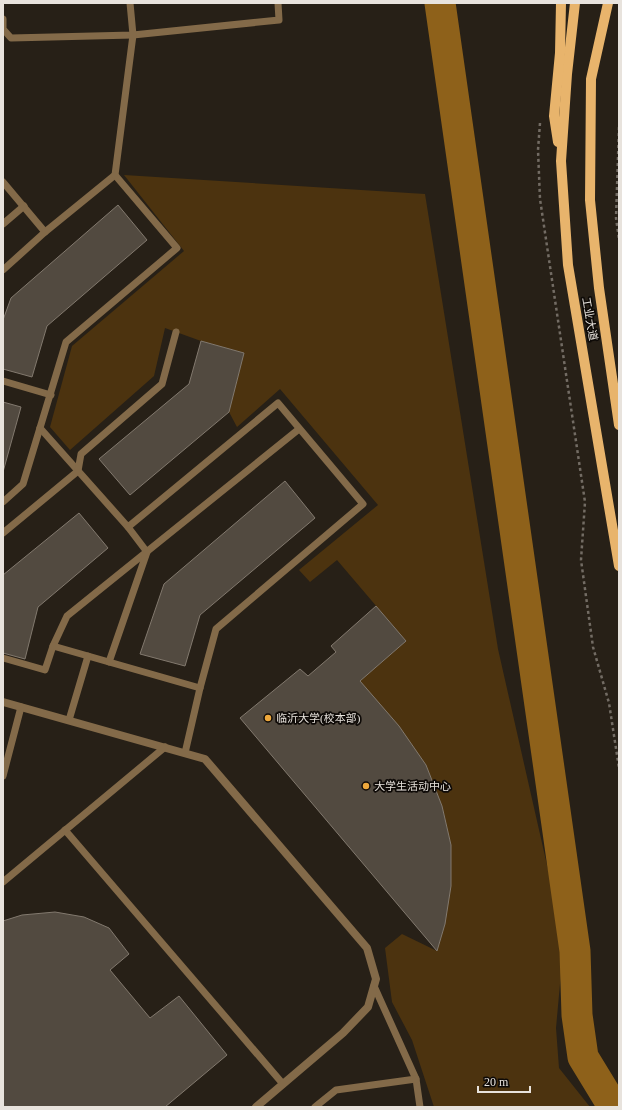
<svg xmlns="http://www.w3.org/2000/svg" width="622" height="1110" viewBox="0 0 622 1110" font-family="'Times New Roman','Noto Sans SC',serif">
<rect width="100%" height="100%" fill="#272017"/>
<path fill="#4c330f" d="M 124,175 L 425,194 L 498,649 L 564,940 L 556,1028 L 559,1068 L 590,1107 L 434,1107 L 412,1040 L 392,1002 L 385,948 L 402,934 L 437,951 L 445,924 L 451,845 L 442,806 L 426,765 L 360,681 L 406,641 L 337,560 L 310,582 L 299,570 L 378,505 L 280,389 L 237,427 L 229,412 L 244,353 L 201,341 L 165,328 L 154,376 L 70,450 L 50,427 L 72,346 L 184,251 Z"/>
<g fill="none" stroke-linecap="round" stroke-linejoin="round">
<path stroke="#8e611a" stroke-width="31" d="M 440,3 L 575,951 L 577,1015 L 583,1057 L 608,1098 L 615,1107"/>
</g>
<g fill="#524a40" stroke="#82796e">
<path d="M 118,205 L 147,240 L 47,326 L 32,377 L 3,369 L 3,320 L 11,298 Z"/>
<path d="M 201,341 L 244,353 L 229,412 L 130,495 L 99,459 L 189,384 Z"/>
<path d="M 3,402 L 21,407 L 3,472 Z"/>
<path d="M 285,481 L 315,518 L 200,615 L 185,666 L 140,654 L 164,584 Z"/>
<path d="M 79,513 L 108,548 L 38,607 L 25,659 L 3,653 L 3,575 Z"/>
<path d="M 376,606 L 406,641 L 360,681 L 399,726 L 426,765 L 442,806 L 451,845 L 451,886 L 445,924 L 437,951 L 240,718 L 300,669 L 308,676 L 336,652 L 331,646 Z"/>
<path d="M 55,912 L 84,917 L 109,928 L 129,954 L 110,970 L 150,1018 L 179,996 L 227,1055 L 165,1107 L 3,1107 L 3,921 L 22,915 Z"/>
</g>
<g fill="none" stroke-linecap="round" stroke-linejoin="round">
<g stroke="#736c64" stroke-width="2.5" stroke-dasharray="3 3" stroke-linecap="butt">
<path d="M 540,123 L 538,150 L 540,199 L 585,502 L 581,560 L 593,647 L 609,703 L 619,768"/>
<path d="M 619,127 L 616,218 L 619,239"/>
</g>
<g stroke="#836a49" stroke-width="7">
<path d="M 3,19 L 3,29 L 11,38 L 133,35 L 279,20 L 278,3"/>
<path d="M 3,182 L 45,232"/>
<path d="M 3,224 L 24,206"/>
<path d="M 3,270 L 45,232 L 115,175"/>
<path d="M 3,381 L 51,395"/>
<path d="M 40,428 L 128,527 L 278,403 L 363,504 L 216,629 L 200,688"/>
<path d="M 3,502 L 23,484 L 66,342 L 177,248 L 115,175 L 133,35 L 130,3"/>
<path d="M 3,533 L 78,471 L 81,454 L 162,384 L 176,332"/>
<path d="M 53,646 L 67,616 L 299,429"/>
<path d="M 3,658 L 45,670 L 53,646 L 200,688 L 185,753"/>
<path d="M 109,662 L 147,552 L 128,527"/>
<path d="M 69,720 L 88,656"/>
<path d="M 3,776 L 21,707"/>
<path d="M 65,830 L 283,1084"/>
<path d="M 3,882 L 165,747"/>
<path d="M 374,986 L 416,1079 L 420,1107"/>
<path d="M 315,1107 L 336,1090 L 416,1079"/>
</g>
<path stroke="#836a49" stroke-width="8" d="M 3,702 L 205,759 L 367,948 L 376,979 L 368,1007 L 343,1033 L 256,1107"/>
<g stroke="#e8b46c" stroke-width="10">
<path d="M 575,3 L 567,74 L 561,161 L 568,265 L 619,566"/>
<path d="M 608,3 L 591,79 L 590,200 L 599,288 L 619,425"/>
<path d="M 558,142 L 554,116 L 560,53 L 561,3"/>
</g>
</g>
<g fill="#eea83c" stroke="#0e0a07" stroke-width="1.5">
<circle cx="268" cy="718" r="4"/>
<circle cx="366" cy="786" r="4"/>
</g>
<g text-anchor="middle" stroke-width="3.5" stroke-linejoin="round" paint-order="stroke">
<g font-size="11" fill="#e8e3dd" stroke="#0e0a07">
<text transform="translate(590 319) rotate(80)" y="4">工业大道</text>
</g>
<g font-size="11" fill="#e8e3dd" stroke="#0e0a07" text-anchor="start">
<text x="276" y="722">临沂大学(校本部)</text>
<text x="374" y="790">大学生活动中心</text>
</g>
</g>
<rect width="622" height="1110" fill="none" stroke="#e8e3dd" stroke-width="8"/>
<path d="M478 1086v6h52v-6" fill="none" stroke="#e8e3dd" stroke-width="2"/>
<text x="484" y="1086" font-size="12" fill="#e8e3dd" stroke="#0e0a07" stroke-width="3" paint-order="stroke">20 m</text>
</svg>
